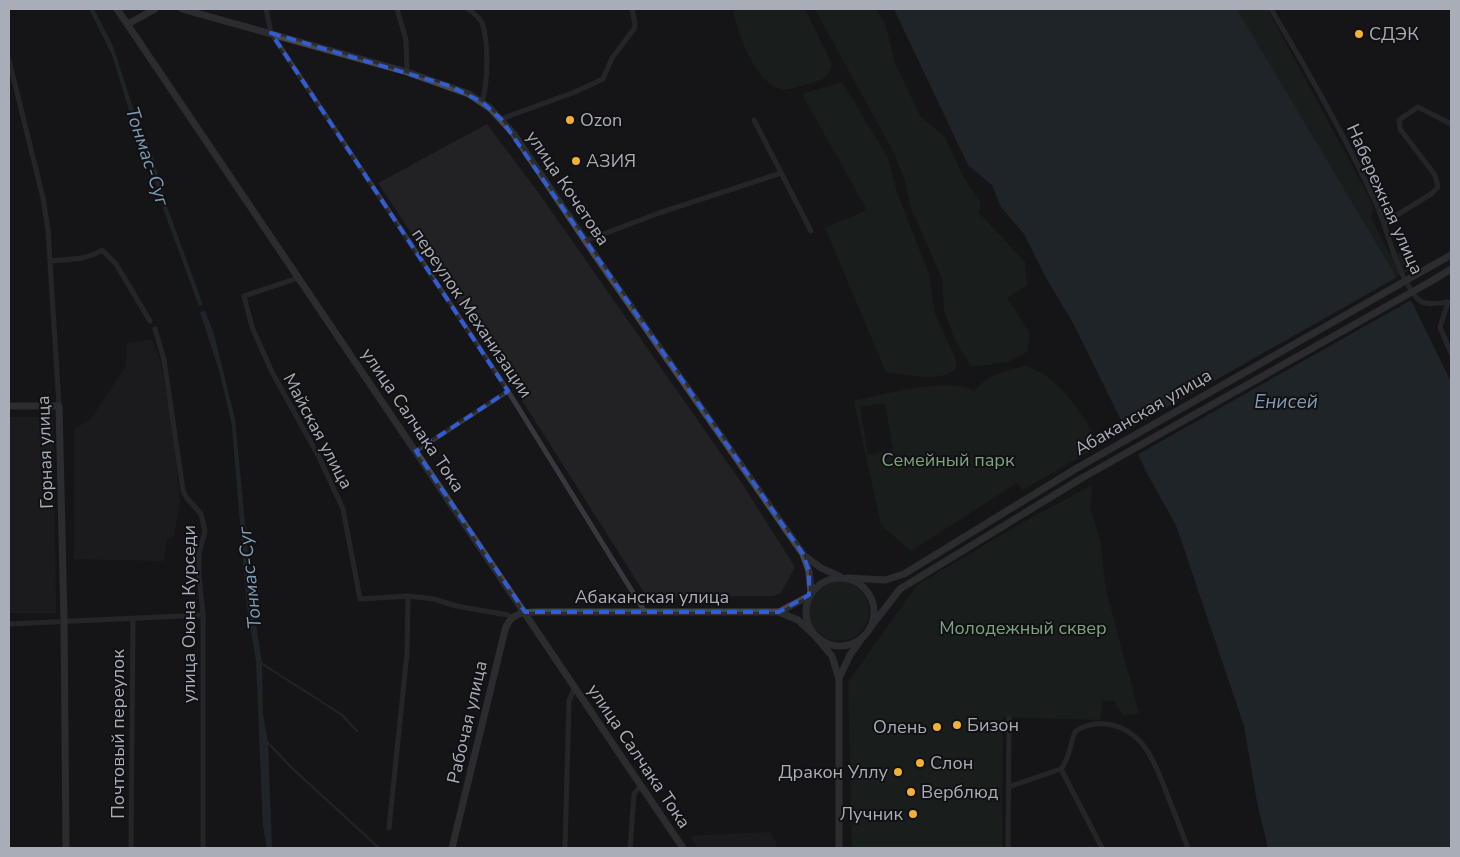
<svg xmlns="http://www.w3.org/2000/svg" width="1460" height="857" viewBox="0 0 1460 857" font-family="'Nunito Sans',sans-serif">
<rect width="100%" height="100%" fill="#161618"/>
<g fill="#222225">
<path d="M 487,124 L 538,192 L 741,482 L 795,567 L 781,593 L 773,596 L 647,597 L 516,391 L 378,183 Z"/>
<path d="M 151,339 L 160,359 L 175,447 L 180,503 L 174,536 L 167,539 L 164,561 L 74,559 L 74,429 L 90,420 L 126,366 L 127,343 Z"/>
<path d="M 9,417 L 53,417 L 56,613 L 9,613 Z"/>
<path d="M 770,832 L 776,842 L 776,848 L 698,848 L 690,836 Z"/>
</g>
<g fill="#1e261f" fill-rule="evenodd">
<path d="M 733,9 L 805,9 L 832,64 C 829,78 821,81 808,84 C 800,86 790,90 781,89 C 755,83 737,32 733,9 Z"/>
<path d="M 815,9 L 876,9 L 885,23 L 895,63 L 920,116 L 945,137 L 964,178 L 981,203 L 979,213 L 1025,262 L 1027,285 L 1007,298 L 1030,334 L 1027,352 L 1008,362 L 971,367 L 954,338 L 944,309 L 942,278 L 911,208 L 905,180 L 894,153 Z"/>
<path d="M 1237,9 L 1267,9 L 1366,191 L 1373,207 L 1371,218 L 1389,253 L 1404,253 L 1412,269 L 1397,277 Z"/>
<path d="M 842,82 L 888,158 L 897,193 L 929,274 L 935,314 L 957,362 L 955,370 C 936,383 907,374 886,372 L 825,228 L 867,210 L 802,94 Z"/>
<path d="M 1026,366 C 1061,377 1082,415 1100,445 L 1023,490 L 1017,483 L 911,551 L 881,525 L 854,401 C 881,395 951,376 974,391 C 991,373 1003,372 1026,366 ZM 885,403 L 893,450 L 868,455 L 860,407 Z"/>
<path d="M 1092,485 L 1090,507 L 1100,540 L 1106,590 L 1139,713 L 1123,716 L 1114,701 L 1103,700 L 1100,720 L 1003,717 L 1002,848 L 852,848 L 848,682 L 917,585 L 1018,525 Z"/>
<circle cx="839" cy="611" r="30"/>
</g>
<g fill="#2c353c">
<path d="M 89,9 L 94,9 L 113,46 L 134,111 L 154,160 L 166,204 L 203,305 L 199,306 L 164,211 L 143,142 L 129,110 L 112,55 Z"/>
<path d="M 894,9 L 1237,9 L 1414,306 L 1451,382 L 1451,848 L 1268,848 L 1257,802 L 1244,726 L 1176,525 L 1149,477 L 1073,323 L 1045,276 L 1024,234 L 1001,207 L 992,185 L 968,165 Z"/>
<path d="M 205,311 L 214,334 L 235,419 L 252,597 L 262,664 L 263,714 L 268,743 L 272,848 L 267,848 L 263,826 L 256,661 L 247,608 L 232,426 L 220,374 L 200,312 Z"/>
</g>
<path fill="#161618" d="M 1399,276 L 1413,299 L 1135,456 L 1124,432 Z"/>
<g fill="none" stroke-linecap="round" stroke-linejoin="round">
<g stroke="#2c353c" stroke-width="2">
<path d="M 261,663 L 342,715 L 357,731"/>
<path d="M 267,742 L 292,768 L 379,848"/>
</g>
<g stroke="#37383d" stroke-width="5">
<path d="M 266,9 L 271,33 L 508,391 L 645,612"/>
<path d="M 397,9 L 406,40 L 407,72"/>
<path d="M 468,9 C 474,13 479,17 482,23 C 489,42 488,82 482,102"/>
<path d="M 1271,9 C 1308,71 1344,134 1374,199 C 1389,231 1394,269 1416,297 C 1423,307 1438,303 1448,302"/>
<path d="M 9,60 L 43,198 L 48,230 L 59,406"/>
<path d="M 501,119 L 575,92 L 603,79 L 612,58 L 634,29 L 635,24 L 632,9"/>
<path d="M 754,120 L 811,231"/>
<path d="M 1384,223 L 1431,194 L 1438,187 L 1435,175 L 1400,129 L 1399,120 L 1418,107 L 1451,124"/>
<path d="M 585,241 L 659,213 L 781,173"/>
<path d="M 51,261 C 68,259 88,260 102,250 L 116,264 L 150,321"/>
<path d="M 298,278 L 244,296 L 252,327 L 272,372 L 319,457 L 343,509 L 360,599 L 408,596 L 434,599 L 456,606 L 508,615 L 512,618"/>
<path d="M 1448,302 L 1440,327 L 1451,353"/>
<path d="M 155,329 L 164,360 L 183,490 L 186,497 L 201,514 L 205,531 L 199,554 L 199,575 L 203,615 L 203,848"/>
<path d="M 416,451 L 508,391"/>
<path d="M 9,624 L 203,615"/>
<path d="M 1061,769 L 1102,848"/>
<path d="M 1008,787 L 1061,769 C 1071,757 1071,736 1076,731 C 1084,725 1097,723 1106,724 C 1144,729 1155,763 1167,794 C 1174,812 1181,830 1188,848"/>
<path d="M 389,828 L 407,653 L 408,596"/>
<path d="M 131,848 L 133,620"/>
<path d="M 565,848 L 569,701 L 575,687"/>
<path d="M 630,848 L 634,794 L 641,785"/>
<path d="M 1008,848 L 1009,718"/>
</g>
<g stroke="#45474d" stroke-width="7">
<path d="M 117,9 L 683,848"/>
<path d="M 182,9 L 407,72 L 469,94 L 490,108 L 513,133 L 595,255 L 803,554 L 809,571 L 811,593"/>
<path d="M 128,24 L 155,9"/>
<path d="M 1428,268 L 1451,255"/>
<path d="M 1435,279 L 1451,269"/>
<path d="M 9,406 L 59,406 L 64,621 L 66,848"/>
<path d="M 805,556 L 821,568 L 839,576"/>
<circle cx="840" cy="612" r="34"/>
<path d="M 848,578 L 885,580 L 904,574 L 1077,468"/>
<path d="M 779,612 L 809,596"/>
<path d="M 869,629 L 900,589 L 1082,478"/>
<path d="M 815,636 L 832,656 L 839,679 L 839,848"/>
<path d="M 840,676 L 850,655 L 860,641"/>
<path d="M 452,848 L 505,630 C 510,613 523,612 538,612 L 779,612 L 798,620 L 813,634"/>
</g>
<g stroke="#45474d" stroke-width="7">
<path d="M 1077,468 L 1428,268"/>
<path d="M 1082,478 L 1435,279"/>
</g>
</g>
<path d="M0 0H1460V857H0ZM 271,33 L 450,86 L 482,102 L 501,119 L 803,554 L 809,571 L 809,595 L 779,612 L 525,612 L 416,451 L 508,391 Z" fill="#161618" fill-opacity=".55" fill-rule="evenodd"/>
<path fill="none" stroke="#325cd3" stroke-width="4" stroke-dasharray="10 6" stroke-linejoin="round" d="M 271,33 L 450,86 L 482,102 L 501,119 L 803,554 L 809,571 L 809,595 L 779,612 L 525,612 L 416,451 L 508,391 Z"/>
<g fill="#f2b134" stroke="#111113" stroke-width="2">
<circle cx="1359" cy="34" r="5"/>
<circle cx="570" cy="120" r="5"/>
<circle cx="576" cy="161" r="5"/>
<circle cx="957" cy="725" r="5"/>
<circle cx="937" cy="727" r="5"/>
<circle cx="920" cy="763" r="5"/>
<circle cx="898" cy="772" r="5"/>
<circle cx="911" cy="792" r="5"/>
<circle cx="913" cy="814" r="5"/>
</g>
<g text-anchor="middle" stroke-width="4" stroke-linejoin="round" paint-order="stroke">
<g font-size="18" fill="#a8adb8" stroke="#111113" text-anchor="start">
<text x="1369" y="40">СДЭК</text>
<text x="580" y="126">Ozon</text>
<text x="586" y="167">АЗИЯ</text>
<text x="967" y="731">Бизон</text>
<text x="927" y="733" text-anchor="end">Олень</text>
<text x="930" y="769">Слон</text>
<text x="888" y="778" text-anchor="end">Дракон Уллу</text>
<text x="921" y="798">Верблюд</text>
<text x="903" y="820" text-anchor="end">Лучник</text>
</g>
<g font-size="18" fill="#a8adb8" stroke="#111113">
<text transform="translate(568 188) rotate(56)" y="6">улица Кочетова</text>
<text transform="translate(1385 199) rotate(66)" y="6">Набережная улица</text>
<text transform="translate(472 313) rotate(56)" y="6">переулок Механизации</text>
<text transform="translate(1143 412) rotate(-30)" y="6">Абаканская улица</text>
<text transform="translate(413 420) rotate(56)" y="6">улица Салчака Тока</text>
<text transform="translate(318 431) rotate(62)" y="6">Майская улица</text>
<text transform="translate(45 452) rotate(-92)" y="6">Горная улица</text>
<text x="652" y="603">Абаканская улица</text>
<text transform="translate(189 614) rotate(-90)" y="6">улица Оюна Курседи</text>
<text transform="translate(467 722) rotate(-77)" y="6">Рабочая улица</text>
<text transform="translate(118 734) rotate(-90)" y="6">Почтовый переулок</text>
<text transform="translate(639 756) rotate(56)" y="6">улица Салчака Тока</text>
</g>
<g font-size="18" fill="#7fa381" stroke="#111113">
<text x="948" y="466">Семейный парк</text>
<text x="1023" y="634">Молодежный сквер</text>
</g>
<g font-size="19" font-style="italic" fill="#7f9bb3" stroke="#111113">
<text transform="translate(148 156) rotate(72)" y="7">Тонмас-Суг</text>
<text x="1286" y="408">Енисей</text>
<text transform="translate(249 578) rotate(-96)" y="7">Тонмас-Суг</text>
</g>
</g>
<rect width="1460" height="857" fill="none" stroke="#a8adb8" stroke-width="20"/>
</svg>
